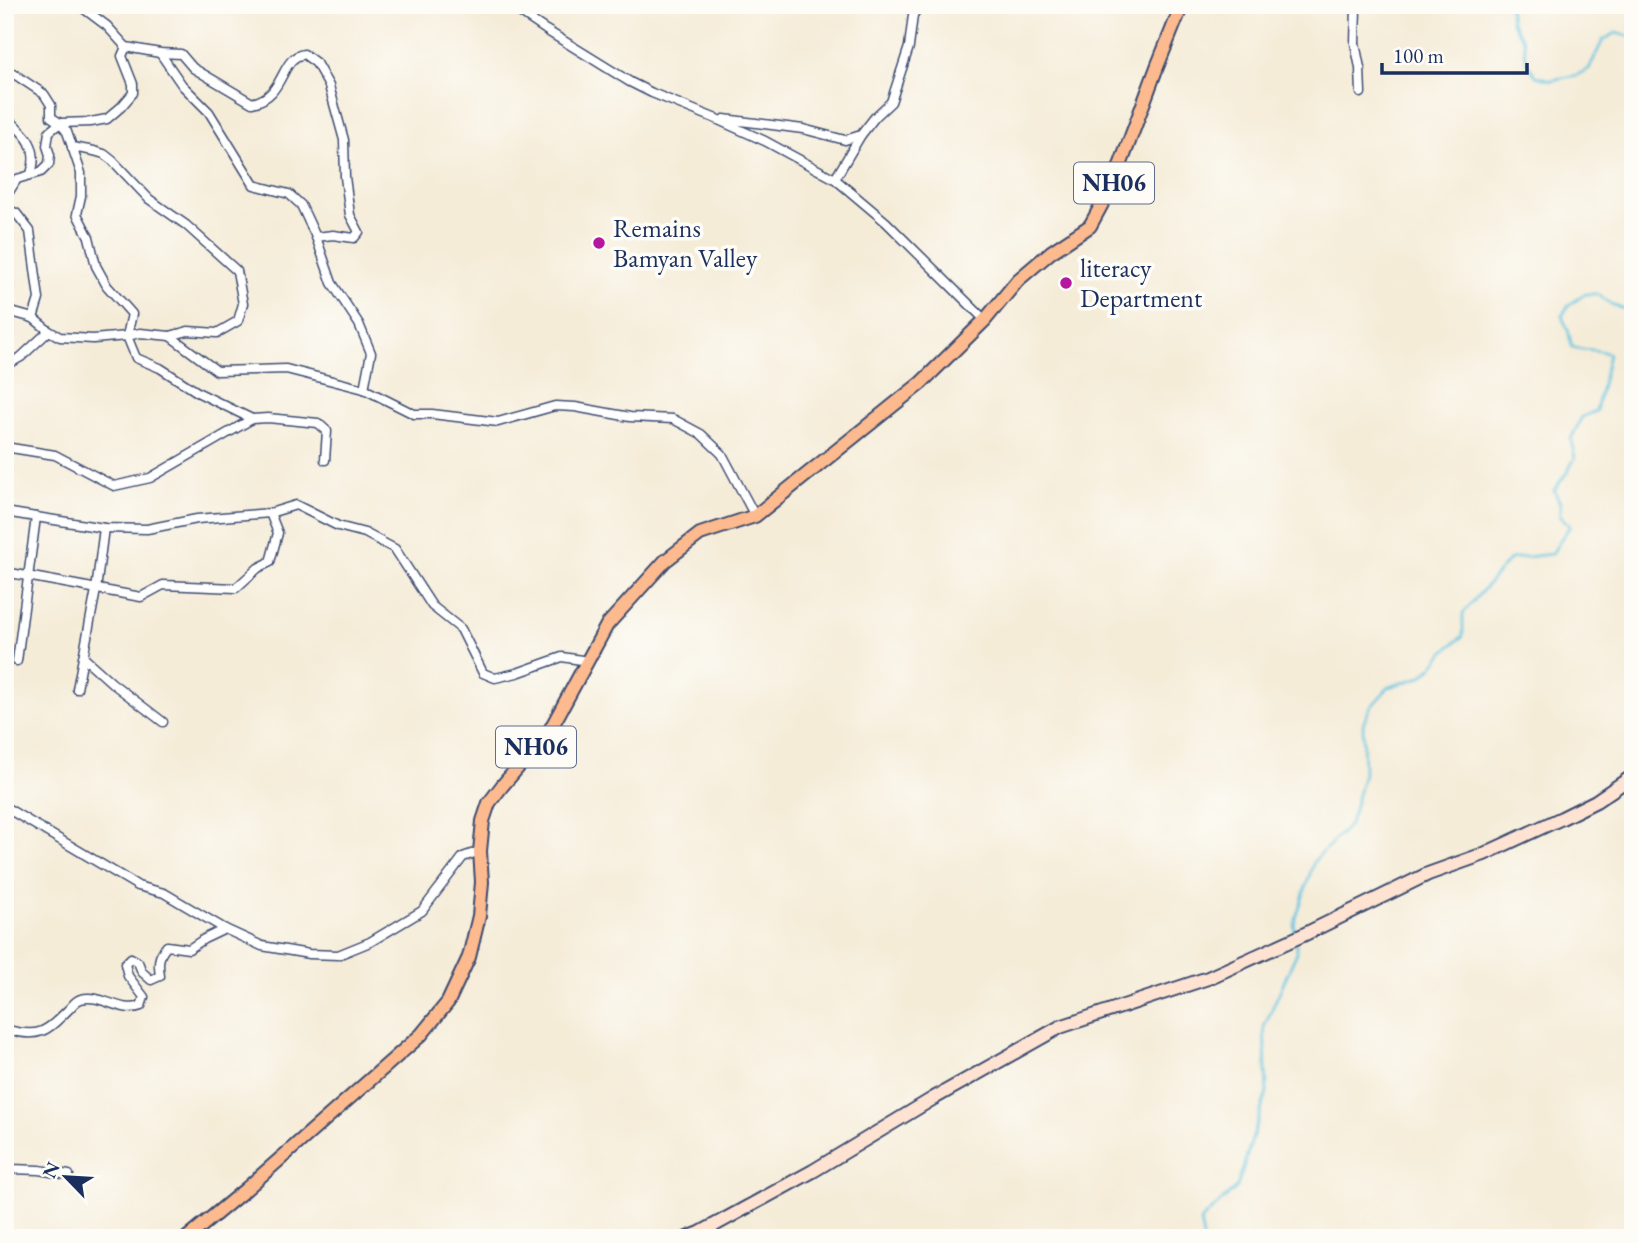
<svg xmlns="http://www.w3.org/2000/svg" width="1638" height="1243" viewBox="0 0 1638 1243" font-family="'EB Garamond',serif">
<rect width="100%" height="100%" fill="#fdfcf7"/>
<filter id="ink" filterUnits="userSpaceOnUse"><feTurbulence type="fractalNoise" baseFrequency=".0143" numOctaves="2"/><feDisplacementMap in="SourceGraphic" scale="14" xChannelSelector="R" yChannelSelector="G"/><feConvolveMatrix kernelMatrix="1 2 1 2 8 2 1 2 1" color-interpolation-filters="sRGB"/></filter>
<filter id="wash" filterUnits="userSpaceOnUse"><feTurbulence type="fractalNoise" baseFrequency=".00686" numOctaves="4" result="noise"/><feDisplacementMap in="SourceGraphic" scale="28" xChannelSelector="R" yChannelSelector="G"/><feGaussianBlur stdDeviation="1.57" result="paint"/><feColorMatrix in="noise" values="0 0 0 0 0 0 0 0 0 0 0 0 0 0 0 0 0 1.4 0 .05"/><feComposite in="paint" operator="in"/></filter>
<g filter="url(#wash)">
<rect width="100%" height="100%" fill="#f5ecd8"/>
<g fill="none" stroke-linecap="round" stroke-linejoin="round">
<g stroke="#62c4e0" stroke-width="2.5">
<path d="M 1509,5 L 1511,21 L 1523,40 L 1527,63 L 1536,76 L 1551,80 L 1577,75 L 1589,69 L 1603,40 L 1616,33 L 1633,37"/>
<path d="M 1295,934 L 1294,925 L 1314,861 L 1350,824 L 1364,773 L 1363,724 L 1370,708 L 1389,687 L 1421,677 L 1432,667 L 1445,651 L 1463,636 L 1463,613 L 1510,559 L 1552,554 L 1561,539 L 1570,526 L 1560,516 L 1560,503 L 1554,490 L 1568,471 L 1575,458 L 1571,439 L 1582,417 L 1596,411 L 1609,354 C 1596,348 1585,351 1572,347 L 1568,330 L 1562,316 L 1568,306 L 1585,294 L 1597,294 L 1614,306 L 1633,312"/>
<path d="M 1203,1238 L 1200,1221 L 1237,1187 L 1267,1092 L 1264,1027 L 1297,952 L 1296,944"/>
</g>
</g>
</g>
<g filter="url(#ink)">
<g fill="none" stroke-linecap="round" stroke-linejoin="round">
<defs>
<g id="street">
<path d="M 79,5 L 107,26 L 126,47"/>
<path d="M 509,5 L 546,30 L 630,82 L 652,93 L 714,118 L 765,141 L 835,179 L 886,222 L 985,320"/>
<path d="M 1332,5 L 1356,8 L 1355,43 L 1360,68 L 1361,93"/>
<path d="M 160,53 L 182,85 L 209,112 L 254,185 L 289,194 L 301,205 L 316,237 L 332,283 L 359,324 L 371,353 L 364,389"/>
<path d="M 5,68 L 44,94 L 51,105 L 51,117 L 60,123 L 67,132 L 81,173 L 81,196 L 77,214 L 89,237 L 96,266 L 107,286 L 132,314 L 127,336 L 136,358 L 160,368 L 199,393 L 252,419"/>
<path d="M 5,116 C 25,134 40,146 31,174"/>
<path d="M 724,119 L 803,129 L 845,140 L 861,135 L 875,117 L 891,102 L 909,47 L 913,15 L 920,5"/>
<path d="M 72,147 L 94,151 L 104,154 L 113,161 L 149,199 L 186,225 L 237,271 L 243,304 L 238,321 L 217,333 L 188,331 L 170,336"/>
<path d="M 835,179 L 861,135"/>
<path d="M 5,198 L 17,179 L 41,172 L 49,164 L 50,155 L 47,146 L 49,132 L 60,123 L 91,122 L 107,119 L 121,107 L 133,93 L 133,84 L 122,56 L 126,47 L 160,53 L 181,54 L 193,68 L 252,103 C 286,96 279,58 304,54 L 316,63 L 329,86 L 344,140 L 345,177 L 350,215 L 359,232 L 354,238 L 333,235 L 316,237"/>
<path d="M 5,209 L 16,213 L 30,231 L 39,299 L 33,318"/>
<path d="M 5,314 L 15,313 L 33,318 L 49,331 L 60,337 L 93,339 L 127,336 L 140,333 L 170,336 L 217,371 L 286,369 L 364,389 L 414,414 L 432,414 L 498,422 L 555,406 L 575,407 L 630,417 L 673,419 L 701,434 L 722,454 L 755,516"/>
<path d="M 5,366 L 21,357 L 49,331"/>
<path d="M 5,447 L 55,455 L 114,486 L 150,478 L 252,419 L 268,418 L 318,423 L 327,431 L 325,460"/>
<path d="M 5,512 L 104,528 L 147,529 L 197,519 L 270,513 L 296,505 L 338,526 L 365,533 L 395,549 L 432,606 L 461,629 L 483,673 L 495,678 L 517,673 L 562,657 L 588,661"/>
<path d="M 5,572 L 141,597 L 163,585 L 236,588 L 258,568 L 270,562 L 278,533 L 270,513"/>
<path d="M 83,657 L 112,683 L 163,722"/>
<path d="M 17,661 L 36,517"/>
<path d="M 77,689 L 96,590 L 104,528"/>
<path d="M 5,807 L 138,886 L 164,893 L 225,929 L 262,946 L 309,954 L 338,955 L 370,942 L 422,911 L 463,857 L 480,851"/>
<path d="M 5,1029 C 39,1039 46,1032 69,1009 C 73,1005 76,1000 81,999 C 101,993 120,1014 141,1006 L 144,997 L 128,976 L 125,964 L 131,958 L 138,962 L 142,972 L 151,980 L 160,976 C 158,963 158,956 167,946 L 189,949 L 204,939 L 225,929"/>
<path d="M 5,1164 L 12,1169 L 39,1170 L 69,1175"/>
</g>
<path id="secondary" d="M 687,1238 L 700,1233 L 813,1171 L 934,1098 L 1060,1027 L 1208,978 L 1303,935 L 1428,874 L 1484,854 L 1562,818 L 1596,801 L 1633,776"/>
<path id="primary" d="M 187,1238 L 246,1189 L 421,1035 L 448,1002 L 469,957 L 479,916 L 482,882 L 480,851 L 483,821 L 489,803 L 502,786 L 550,730 L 607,625 L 665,561 L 700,534 L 755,516 L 921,383 L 985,320 L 1018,280 L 1051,252 L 1090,226 L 1114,182 L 1157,67 L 1182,5"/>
</defs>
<use href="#street" stroke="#3c4b70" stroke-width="11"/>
<use href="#secondary" stroke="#3c4b70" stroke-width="16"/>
<use href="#primary" stroke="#3c4b70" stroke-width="16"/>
<use href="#street" stroke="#fff" stroke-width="8"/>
<use href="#secondary" stroke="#fee3d2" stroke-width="12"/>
<use href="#primary" stroke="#fcba8e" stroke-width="12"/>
</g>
</g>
<g fill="#b5179e" stroke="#fdfcf7" stroke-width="2.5">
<circle cx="599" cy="243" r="7"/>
<circle cx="1066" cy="283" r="7"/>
</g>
<g text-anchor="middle" stroke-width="7" stroke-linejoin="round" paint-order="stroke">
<g fill="#fdfcf7" stroke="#5f6c8c" stroke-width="2">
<rect x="1074" y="162.5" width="80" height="41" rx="5"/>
<rect x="496" y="726.5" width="80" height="41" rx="5"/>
</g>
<g font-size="24" font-weight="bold" fill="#1b2f5e">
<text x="1114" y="191">NH06</text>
<text x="536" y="755">NH06</text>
</g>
<g font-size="26" fill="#1b2f5e" stroke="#fdfcf7" text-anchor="start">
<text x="613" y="237">Remains<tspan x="613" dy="30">Bamyan Valley</tspan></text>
<text x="1080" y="277">literacy<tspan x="1080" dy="30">Department</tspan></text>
</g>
</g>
<rect width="1638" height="1243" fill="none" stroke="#fdfcf7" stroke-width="28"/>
<g transform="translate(66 1177) rotate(295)" stroke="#fdfcf7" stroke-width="5" paint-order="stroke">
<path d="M0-5L12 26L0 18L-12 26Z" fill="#1b2f5e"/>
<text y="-10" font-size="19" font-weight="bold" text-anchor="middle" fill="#1b2f5e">N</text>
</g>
<path d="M1382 63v10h145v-10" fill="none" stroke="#1b2f5e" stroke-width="3.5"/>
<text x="1393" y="63" font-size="21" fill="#1b2f5e" stroke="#fdfcf7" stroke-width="5" paint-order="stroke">100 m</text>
</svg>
